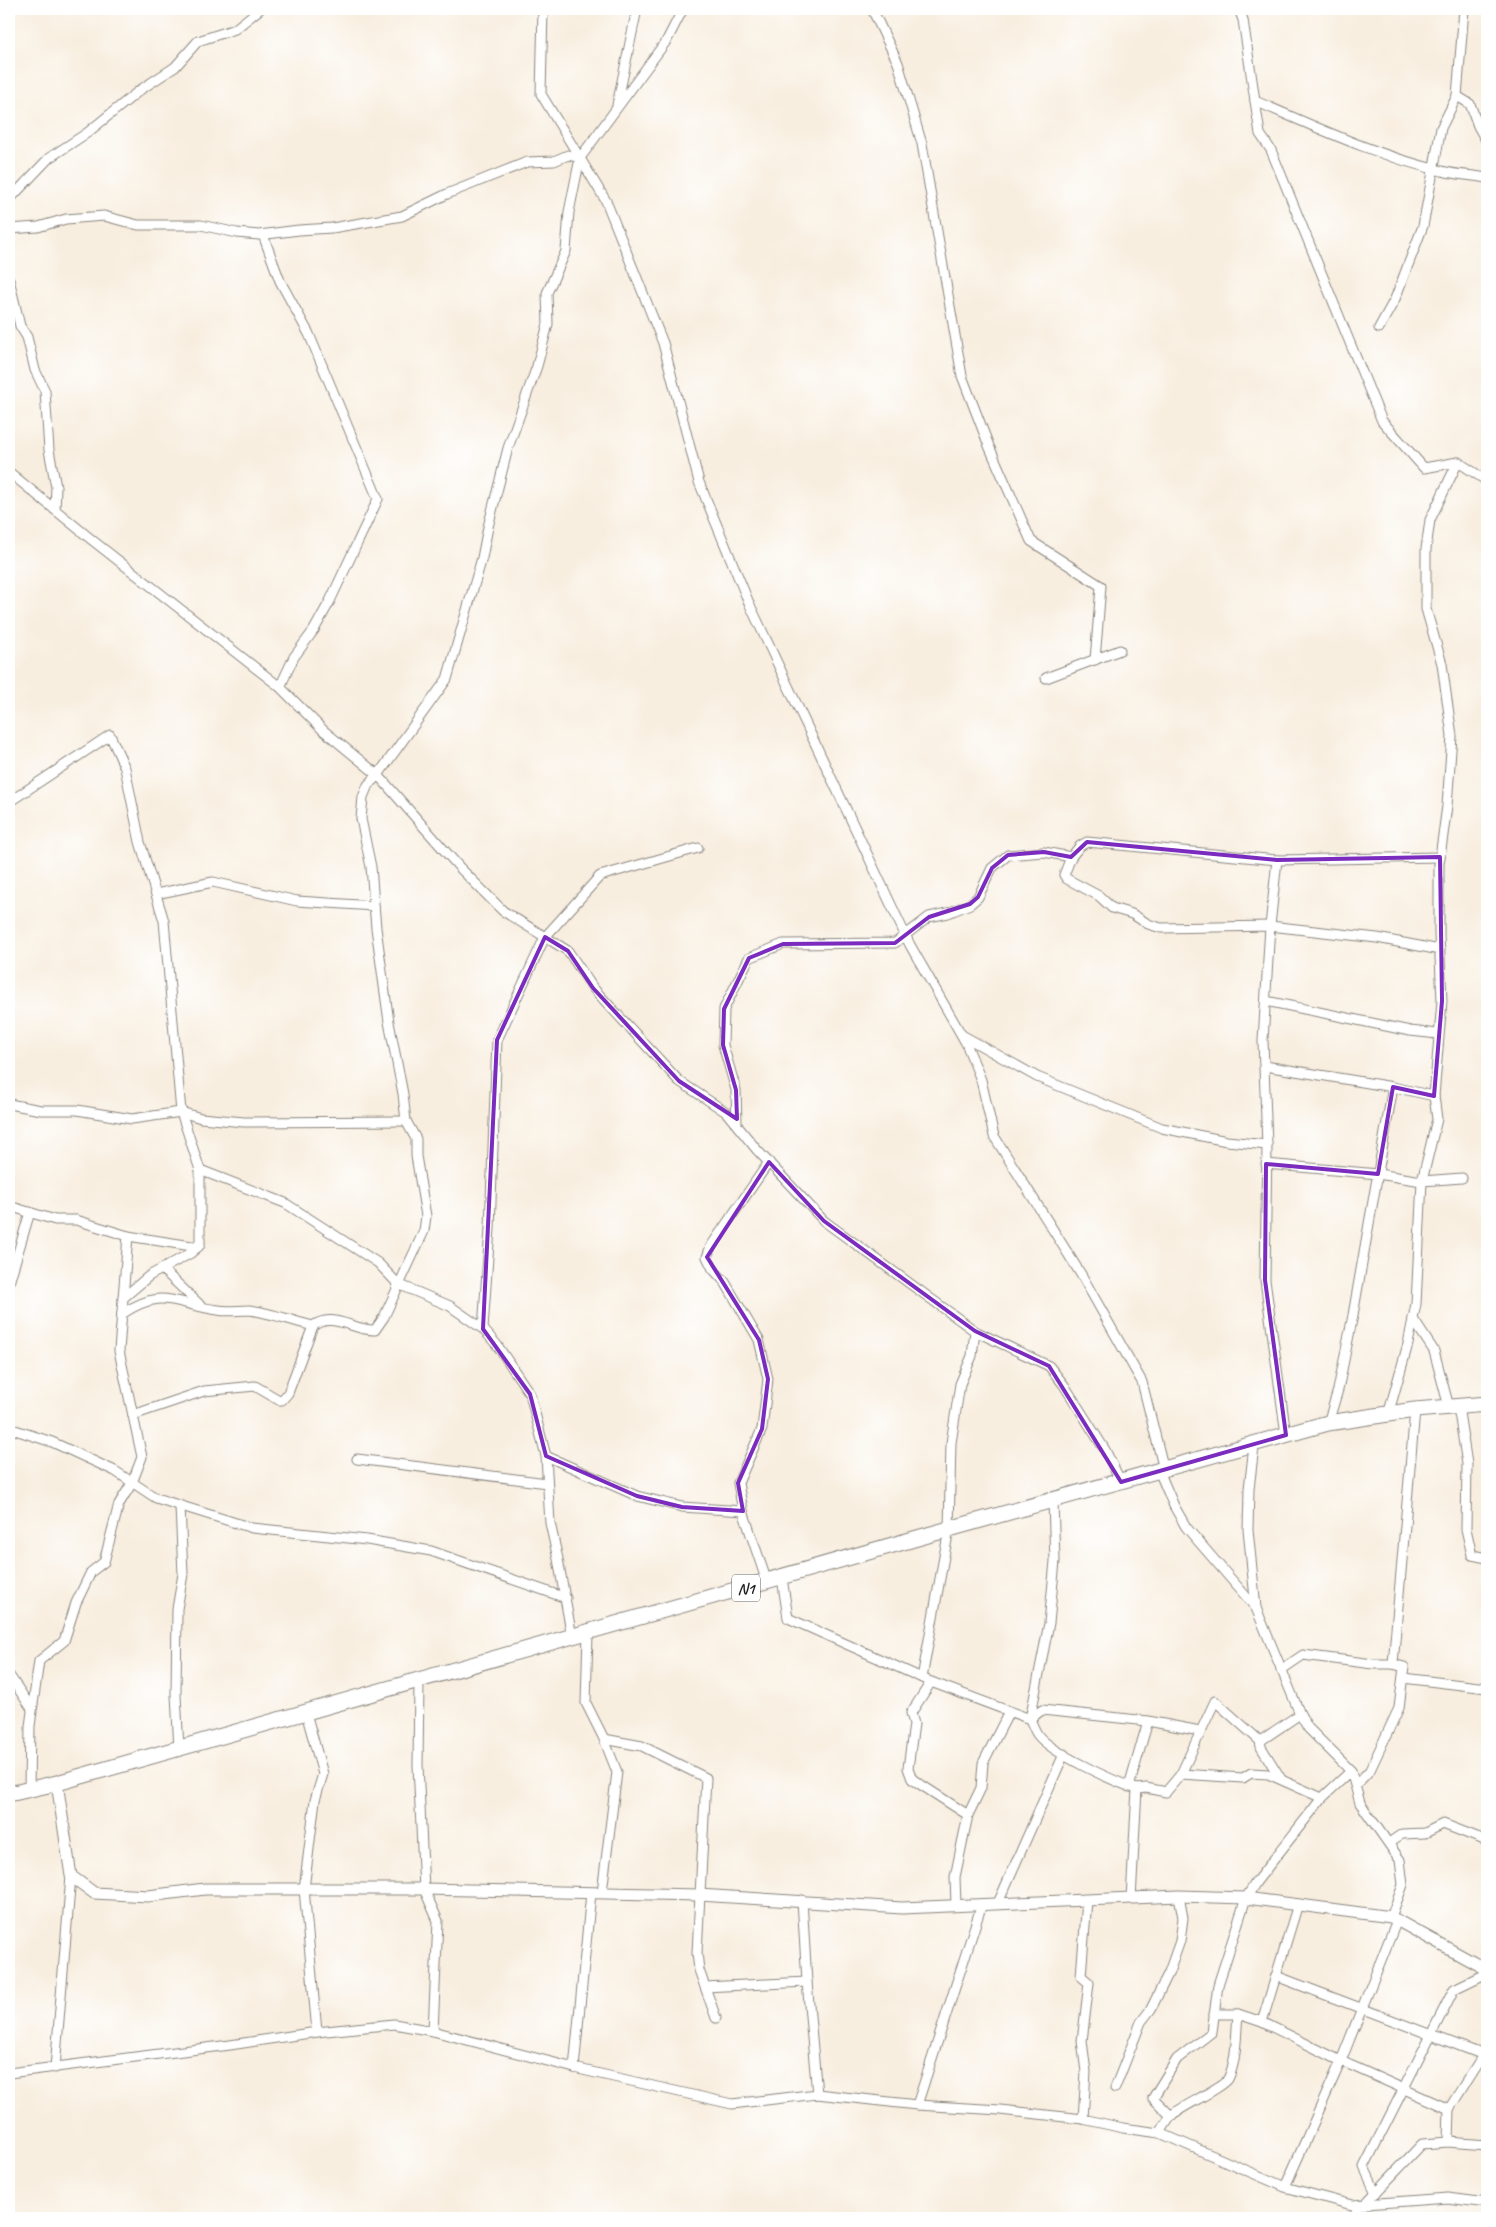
<svg xmlns="http://www.w3.org/2000/svg" width="1496" height="2227" viewBox="0 0 1496 2227" font-family="Caveat,sans-serif">
<rect width="100%" height="100%" fill="#fff"/>
<filter id="ink" filterUnits="userSpaceOnUse"><feTurbulence type="fractalNoise" baseFrequency=".02" numOctaves="2"/><feDisplacementMap in="SourceGraphic" scale="10" xChannelSelector="R" yChannelSelector="G"/><feConvolveMatrix kernelMatrix="1 2 1 2 8 2 1 2 1" color-interpolation-filters="sRGB"/></filter>
<filter id="wash" filterUnits="userSpaceOnUse"><feTurbulence type="fractalNoise" baseFrequency=".0096" numOctaves="4" result="noise"/><feDisplacementMap in="SourceGraphic" scale="20" xChannelSelector="R" yChannelSelector="G"/><feGaussianBlur stdDeviation="1.12" result="paint"/><feColorMatrix in="noise" values="0 0 0 0 0 0 0 0 0 0 0 0 0 0 0 0 0 1.4 0 .05"/><feComposite in="paint" operator="in"/></filter>
<g filter="url(#wash)">
<rect width="100%" height="100%" fill="#f8eedf"/>
</g>
<g filter="url(#ink)">
<g fill="none" stroke-linecap="round" stroke-linejoin="round">
<defs>
<g id="minor">
<path d="M 543,9 L 541,94 L 606,201 L 663,343 L 699,482 L 749,603 L 910,945 L 966,1043 L 981,1080 L 994,1136 L 1082,1276 L 1142,1382 L 1164,1470"/>
<path d="M 872,9 L 898,63 L 922,144 L 962,376 L 989,446 L 1031,541 L 1101,586 L 1095,660"/>
<path d="M 1239,9 L 1243,20 L 1260,134 L 1271,150 L 1382,421 L 1424,468 L 1458,462 L 1487,481"/>
<path d="M 1457,96 L 1464,9"/>
<path d="M 1255,101 C 1316,127 1377,156 1442,171 C 1456,175 1472,175 1487,178"/>
<path d="M 617,105 L 637,9"/>
<path d="M 9,200 L 49,158 L 87,133 L 140,90 L 175,67 L 198,41 L 235,29 L 260,9"/>
<path d="M 9,229 L 38,227 L 66,219 L 104,216 L 138,225 L 201,225 L 237,233 L 259,235 L 299,230 L 332,228 L 402,216 L 447,194 L 527,162 L 554,161 L 568,155 L 580,158"/>
<path d="M 263,235 L 280,281 L 309,334 L 378,499 L 330,601 L 314,630 L 294,657 L 280,687"/>
<path d="M 9,279 L 20,326 L 27,337 L 35,370 L 45,391 L 49,450 L 56,487 L 55,510"/>
<path d="M 1379,328 L 1395,299 L 1423,226 L 1441,128 L 1457,96 L 1470,104 L 1478,126 L 1487,142"/>
<path d="M 9,472 L 92,540 L 280,687 L 323,730 L 378,775 L 460,868 L 503,911 L 568,951 L 593,988 L 679,1081 L 726,1112 L 757,1150 L 824,1221 L 975,1331 L 1049,1366 L 1064,1385 L 1105,1450 L 1121,1482"/>
<path d="M 1046,678 L 1120,650"/>
<path d="M 9,802 L 110,735 L 125,768 L 140,842 L 164,921 L 181,1112 L 200,1170 L 285,1203 L 378,1263 L 398,1284 L 450,1306 L 483,1329 L 497,1345 L 530,1394 L 546,1456 L 550,1523 L 558,1559 L 572,1637"/>
<path d="M 1071,857 L 1064,875 L 1067,879 L 1099,896 L 1112,908 L 1132,914 L 1148,924 L 1161,928 L 1270,926 L 1377,938 L 1440,950"/>
<path d="M 156,894 L 213,882 L 297,901 L 374,906"/>
<path d="M 1266,1001 L 1410,1031 L 1438,1034"/>
<path d="M 962,1035 L 1037,1077 L 1162,1128 L 1227,1141 L 1267,1145"/>
<path d="M 1265,1066 L 1393,1087"/>
<path d="M 9,1104 L 41,1110 L 77,1110 L 132,1119 L 181,1112 L 201,1118 L 244,1122 L 406,1121"/>
<path d="M 737,1125 L 736,1090 L 723,1045 L 724,1009 L 749,958 L 783,944 L 895,943 L 929,917 L 948,913 L 970,904 L 978,897 L 992,868 L 1008,855 L 1044,852 L 1071,857 L 1080,846 L 1087,842 L 1277,860"/>
<path d="M 1266,1164 L 1378,1174 L 1422,1181 L 1462,1178"/>
<path d="M 9,1206 L 55,1220 L 76,1220 L 128,1236 L 198,1247"/>
<path d="M 162,1269 L 199,1304"/>
<path d="M 9,1283 L 30,1212"/>
<path d="M 123,1298 L 128,1236"/>
<path d="M 122,1314 C 163,1286 176,1305 218,1310 C 228,1312 238,1310 249,1310 C 268,1312 293,1321 313,1326"/>
<path d="M 1413,1319 L 1434,1351 L 1449,1407"/>
<path d="M 483,1329 L 490,1228 L 497,1040 L 545,937 L 600,876 L 698,848"/>
<path d="M 1458,1406 L 1467,1464 L 1466,1529 L 1472,1555 L 1487,1558"/>
<path d="M 133,1415 L 204,1391 L 255,1386 L 279,1400 L 282,1400 L 288,1393 L 313,1326 C 333,1311 353,1331 375,1330 L 384,1317 L 424,1231 L 426,1216 L 416,1156 L 416,1139 L 406,1121 L 403,1094 L 389,1022 L 376,928 L 371,867 L 361,819 L 363,797 L 368,785 L 378,775 L 447,679 L 482,558 L 488,527 L 508,448 L 537,366 L 548,324 L 547,293 L 566,251 L 569,212 L 580,158 L 667,40 L 683,9"/>
<path d="M 1388,1415 L 1408,1344 L 1416,1304 L 1422,1181 L 1437,1119 L 1434,1096 L 1442,1001 L 1439,935 L 1439,864 L 1447,806 L 1452,736 L 1442,664 L 1426,609 L 1426,549 L 1430,520 L 1458,462"/>
<path d="M 1328,1423 L 1338,1390 L 1353,1315 L 1393,1087 L 1434,1096"/>
<path d="M 9,1428 L 52,1442 L 115,1471 L 156,1498 L 252,1528 L 367,1540 L 431,1551 L 566,1598"/>
<path d="M 1286,1435 L 1265,1280 L 1267,1145 L 1263,1041 L 1270,926 L 1277,860 L 1440,857"/>
<path d="M 1254,1446 L 1249,1489 L 1248,1530 L 1256,1608 L 1300,1714 L 1308,1728 L 1351,1771 L 1360,1803 L 1400,1860 L 1403,1885 L 1391,1917"/>
<path d="M 546,1456 L 637,1496 L 682,1507 L 743,1511 L 767,1582"/>
<path d="M 357,1459 L 547,1483"/>
<path d="M 1159,1471 L 1174,1506 L 1186,1527 L 1256,1608"/>
<path d="M 743,1511 L 738,1483 L 762,1429 L 768,1379 L 759,1340 L 725,1282 L 713,1269 L 707,1257 L 711,1246 L 769,1162"/>
<path d="M 782,1578 L 788,1618 L 931,1682 L 1030,1719 C 1032,1724 1034,1729 1037,1734 C 1049,1752 1115,1782 1137,1789 L 1131,1899"/>
<path d="M 588,1633 L 586,1703 L 604,1739 L 642,1746 L 706,1778 L 697,1953 L 699,1970 L 716,2018"/>
<path d="M 1281,1670 L 1303,1655 L 1373,1664 L 1393,1664"/>
<path d="M 9,1675 L 32,1709"/>
<path d="M 922,1678 L 949,1529 L 951,1443 L 960,1384 L 972,1356 L 975,1331"/>
<path d="M 1403,1678 L 1487,1688"/>
<path d="M 419,1682 L 418,1765 L 424,1889 L 438,1921 L 433,2031 L 574,2068 L 732,2104 L 817,2094 L 917,2105 L 1000,2110 L 1083,2119 L 1123,2128 L 1160,2133 L 1285,2187 L 1352,2205 L 1448,2198 L 1487,2203"/>
<path d="M 931,1682 L 911,1713 L 914,1724 L 908,1768 L 912,1779 L 968,1815"/>
<path d="M 306,1713 L 323,1774 L 315,1800 L 304,1889 L 317,2032"/>
<path d="M 1030,1719 L 1049,1623 L 1055,1561 L 1053,1501"/>
<path d="M 1030,1719 L 1042,1710 L 1148,1721 L 1129,1787"/>
<path d="M 1148,1721 L 1200,1731"/>
<path d="M 1260,1741 L 1261,1747 L 1281,1779"/>
<path d="M 179,1749 L 176,1695 L 177,1609 L 183,1574 L 180,1506"/>
<path d="M 1181,1774 L 1215,1701 L 1260,1741 L 1300,1714"/>
<path d="M 1356,1785 L 1370,1770 L 1399,1708 L 1404,1667 L 1393,1664 L 1415,1410"/>
<path d="M 1137,1789 L 1146,1788 L 1166,1792 L 1181,1774 L 1243,1778 L 1251,1773 L 1268,1774 L 1322,1798"/>
<path d="M 29,1790 L 30,1726 L 39,1661 L 64,1641 L 76,1603 L 91,1572 L 104,1562 L 119,1504 L 132,1483 L 142,1457 L 119,1351 L 123,1298 L 149,1276 L 191,1253 L 200,1245 L 200,1170"/>
<path d="M 1389,1843 L 1402,1834 L 1425,1833 L 1443,1824 L 1487,1841"/>
<path d="M 602,1892 L 617,1772 L 604,1739"/>
<path d="M 802,1900 L 807,1982 L 817,2094"/>
<path d="M 998,1903 L 1064,1754"/>
<path d="M 956,1905 L 955,1877 L 968,1815 L 981,1788 L 983,1763 L 1009,1712"/>
<path d="M 1276,1976 L 1484,2055"/>
<path d="M 705,1987 L 807,1982"/>
<path d="M 1214,2014 L 1238,2014 L 1262,2022 L 1341,2061 L 1449,2109"/>
<path d="M 1262,2022 L 1298,1904"/>
<path d="M 55,2068 L 71,1876"/>
<path d="M 574,2068 L 591,1893"/>
<path d="M 9,2073 L 230,2045 L 317,2032 L 394,2024 L 433,2031"/>
<path d="M 1115,2088 L 1141,2022 L 1151,2009 L 1169,1972 L 1180,1941 L 1183,1918 L 1179,1896"/>
<path d="M 917,2105 L 982,1904"/>
<path d="M 1171,2116 L 1153,2098 L 1177,2059 L 1212,2032 L 1218,1985 L 1246,1898 L 1256,1882 L 1322,1798 L 1351,1771"/>
<path d="M 1083,2119 L 1086,2072 L 1082,2041 L 1089,1983 L 1081,1976 L 1087,1900"/>
<path d="M 1160,2133 C 1164,2127 1168,2119 1173,2114 C 1184,2106 1224,2086 1228,2079 C 1237,2061 1236,2034 1238,2014"/>
<path d="M 1448,2142 L 1487,2145"/>
<path d="M 1285,2187 L 1341,2061 L 1397,1920"/>
<path d="M 1376,2193 L 1364,2167 L 1454,1989 L 1487,1973"/>
<path d="M 1364,2205 L 1422,2144 L 1448,2142 L 1449,2109 L 1487,2049"/>
<path d="M 1354,2218 L 1358,2205"/>
</g>
<path id="tertiary" d="M 57,1783 L 71,1876 L 94,1893 L 148,1896 L 205,1889 L 424,1889 L 699,1895 L 902,1908 L 1179,1896 L 1246,1898 L 1391,1917 L 1487,1970"/>
<path id="primary" d="M 9,1794 L 57,1783 L 949,1529 L 1328,1423 L 1415,1410 L 1487,1404"/>
</defs>
<use href="#minor" stroke="#8a857e" stroke-width="11"/>
<use href="#tertiary" stroke="#8a857e" stroke-width="13"/>
<use href="#primary" stroke="#8a857e" stroke-width="17"/>
<use href="#minor" stroke="#fff" stroke-width="9"/>
<use href="#tertiary" stroke="#fff" stroke-width="11"/>
<use href="#primary" stroke="#fff" stroke-width="15"/>
</g>
</g>
<path fill="none" stroke="#7b2cbf" stroke-width="4" stroke-linejoin="round" d="M 1087,842 L 1277,860 L 1440,857 L 1442,1001 L 1434,1096 L 1393,1087 L 1378,1174 L 1266,1164 L 1265,1280 L 1286,1435 L 1121,1482 L 1049,1366 L 975,1331 L 824,1221 L 769,1162 L 707,1257 L 759,1340 L 768,1379 L 762,1429 L 738,1483 L 743,1511 L 682,1507 L 637,1496 L 546,1456 L 530,1394 L 483,1329 L 497,1040 L 545,937 L 568,951 L 593,988 L 679,1081 L 737,1119 L 736,1090 L 723,1045 L 724,1009 L 749,958 L 783,944 L 895,943 L 929,917 L 970,904 L 978,897 L 992,868 L 1008,855 L 1044,852 L 1071,857 Z"/>
<g text-anchor="middle" stroke-width="5" stroke-linejoin="round" paint-order="stroke">
<rect fill="#fff" stroke="#606060" stroke-width="1" x="732" y="1574.5" width="28" height="27" rx="4"/>
<g font-size="16" font-weight="bold" fill="#1c1c1c">
<text x="746" y="1594">N1</text>
</g>
</g>
<rect width="1496" height="2227" fill="none" stroke="#fff" stroke-width="30"/>
</svg>
